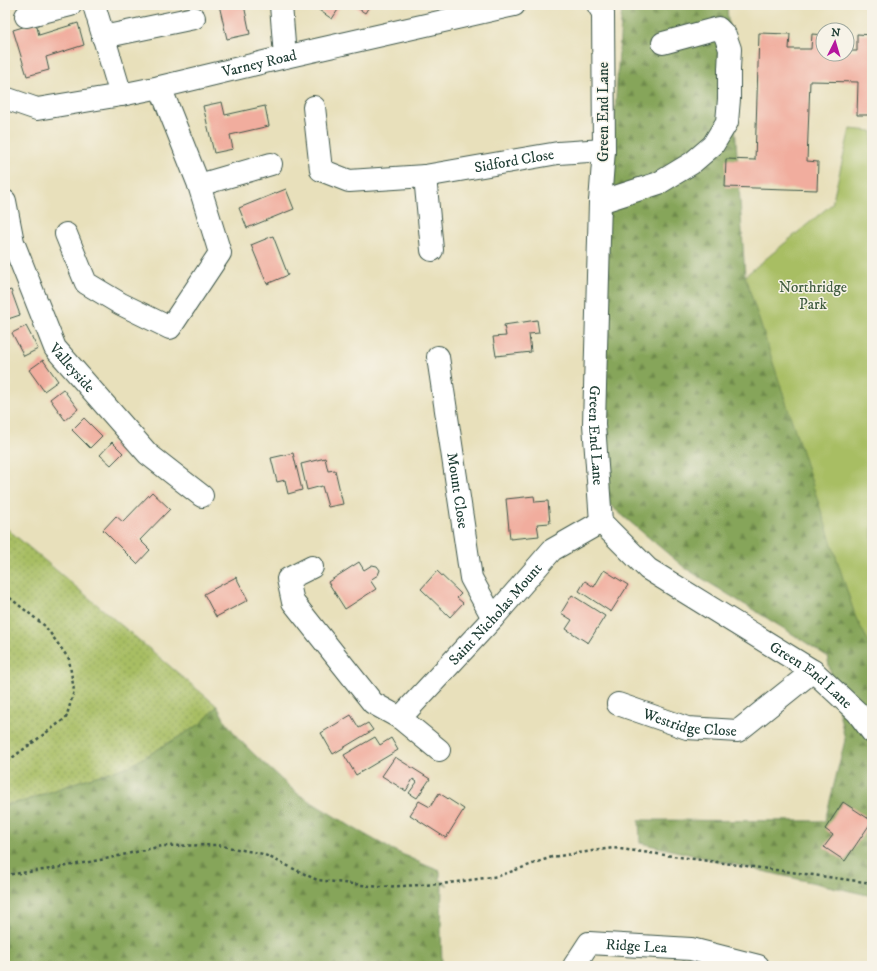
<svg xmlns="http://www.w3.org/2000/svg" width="877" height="971" viewBox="0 0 877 971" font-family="'IM FELL DW Pica',serif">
<defs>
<pattern id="grass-dots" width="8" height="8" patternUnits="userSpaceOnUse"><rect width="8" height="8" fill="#a8be64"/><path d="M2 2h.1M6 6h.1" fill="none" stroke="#889c53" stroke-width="1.8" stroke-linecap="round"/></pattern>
<pattern id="forest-firs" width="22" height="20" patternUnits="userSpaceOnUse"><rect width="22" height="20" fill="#86a55a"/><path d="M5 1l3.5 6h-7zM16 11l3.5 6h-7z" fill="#6d884b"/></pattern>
</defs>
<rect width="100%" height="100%" fill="#f7f3e8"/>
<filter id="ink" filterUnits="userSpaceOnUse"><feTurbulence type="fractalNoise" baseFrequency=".025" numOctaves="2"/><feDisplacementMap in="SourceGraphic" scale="8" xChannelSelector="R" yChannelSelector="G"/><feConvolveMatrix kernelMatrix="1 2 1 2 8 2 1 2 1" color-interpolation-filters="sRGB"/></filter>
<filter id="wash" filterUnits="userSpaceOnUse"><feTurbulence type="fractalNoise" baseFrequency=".012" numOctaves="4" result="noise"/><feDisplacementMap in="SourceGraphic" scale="16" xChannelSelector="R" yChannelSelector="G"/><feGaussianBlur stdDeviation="0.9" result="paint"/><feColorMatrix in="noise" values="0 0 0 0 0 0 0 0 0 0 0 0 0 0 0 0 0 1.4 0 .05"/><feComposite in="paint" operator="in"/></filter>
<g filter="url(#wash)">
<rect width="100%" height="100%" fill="#e8e0bb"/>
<path fill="url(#grass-dots)" stroke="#647e4c" d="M 5,527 L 217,706 L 202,723 L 130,766 L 80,781 L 25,801 L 5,805 Z"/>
<g fill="url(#forest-firs)" stroke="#527147">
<path d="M 632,5 L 727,5 L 745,276 L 856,618 L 872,648 L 872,896 L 640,843 L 639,820 L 825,821 L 845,740 L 827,656 L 783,628 L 685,568 L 604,500 L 598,365 L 622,7 Z"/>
<path d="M 217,706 L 226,722 L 238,738 L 256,756 L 282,780 L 298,794 L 355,829 L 391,849 L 425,865 L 440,871 L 440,880 L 448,885 L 442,884 L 441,930 L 442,966 L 5,966 L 5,805 L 25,801 L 80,781 L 130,766 L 202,723 Z"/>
</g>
<path fill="#a8be64" stroke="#647e4c" d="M 850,129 L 872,131 L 872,648 L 856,618 L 745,276 L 832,204 Z"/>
<g id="blocks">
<g fill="#f1ad9e">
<path d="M 219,5 L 244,5 L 250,34 L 227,39 Z"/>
<path d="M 314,5 L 341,5 L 332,19 L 313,6 Z"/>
<path d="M 353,5 L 370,5 L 365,13 Z"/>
<path d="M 36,23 L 39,35 L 78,23 L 84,45 L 46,57 L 49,70 L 27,76 L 13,30 Z"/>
<path d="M 759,33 L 790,34 L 789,49 L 811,49 L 812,34 L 823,35 L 823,54 L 847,54 L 847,51 L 857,51 L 857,34 L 872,35 L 872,115 L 857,115 L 858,82 L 810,81 L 807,161 L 818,162 L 817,190 L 725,187 L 726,159 L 755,160 Z"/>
<path d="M 222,102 L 225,115 L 265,106 L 269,126 L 230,135 L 233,149 L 214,153 L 203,106 Z"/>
<path d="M 286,189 L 294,209 L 247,228 L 239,208 Z"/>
<path d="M 273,236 L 288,275 L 267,284 L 251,245 Z"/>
<path d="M 11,290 L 20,315 L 5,320 L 5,292 Z"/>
<path d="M 537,320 L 539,333 L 529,334 L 531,352 L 496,356 L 493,337 L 506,336 L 504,325 Z"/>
<path d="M 26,326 L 38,349 L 24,356 L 12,333 Z"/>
<path d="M 43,360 L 58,381 L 44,391 L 29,370 Z"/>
<path d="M 63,389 L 78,409 L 65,420 L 50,399 Z"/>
<path d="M 84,418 L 102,436 L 90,448 L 72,430 Z"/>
<path d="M 112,442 L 123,453 L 111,465 L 100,455 Z"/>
<path d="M 293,453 L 302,490 L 288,494 L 285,480 L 277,482 L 271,458 Z"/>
<path d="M 325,458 L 328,471 L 335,470 L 343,504 L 328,507 L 322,486 L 307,490 L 301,464 Z"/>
<path d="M 152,492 L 170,509 L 140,540 L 150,550 L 137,564 L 103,530 L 116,516 L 123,522 Z"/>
<path d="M 534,496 L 535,502 L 548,501 L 550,523 L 537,524 L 539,536 L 510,539 L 506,499 Z"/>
<path d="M 359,562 L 364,570 L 372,565 L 377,566 L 380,570 L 378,575 L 370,580 L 376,589 L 345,609 L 328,582 Z"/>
<path d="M 604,570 L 628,585 L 611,612 L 579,591 L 585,581 L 594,587 Z"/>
<path d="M 437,571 L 461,594 L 457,598 L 463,603 L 450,617 L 421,589 Z"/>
<path d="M 236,577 L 248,600 L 216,617 L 204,594 Z"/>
<path d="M 572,595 L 605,616 L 588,643 L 566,629 L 572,620 L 561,613 Z"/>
<path d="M 351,715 L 359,728 L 368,723 L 373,730 L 333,754 L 321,733 Z"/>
<path d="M 375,737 L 380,745 L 391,738 L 398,750 L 356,775 L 344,755 Z"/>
<path d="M 395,757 L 430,779 L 417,798 L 409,793 L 417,782 L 413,779 L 406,791 L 382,776 Z"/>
<path d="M 439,793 L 464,809 L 446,838 L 410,815 L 419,801 L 430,807 Z"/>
<path d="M 843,802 L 872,821 L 845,861 L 824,847 L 833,835 L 825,829 Z"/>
</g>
</g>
</g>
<g filter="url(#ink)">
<use href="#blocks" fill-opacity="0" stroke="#3d5548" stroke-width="1"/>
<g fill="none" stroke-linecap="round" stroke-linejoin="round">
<defs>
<g id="minor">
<path d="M 94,5 L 121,95"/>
<path d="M 281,5 L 285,57"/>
<path id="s1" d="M 598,5 L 603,13 L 604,150 L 600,202 L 594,424 L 601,522 L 648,569 L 813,671 L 857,712 L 872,732"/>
<path d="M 26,16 L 70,5"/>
<path d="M 103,37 L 194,18"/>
<path d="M 160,87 L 199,185 L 271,164"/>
<path id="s2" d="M 5,98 L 37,109 L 121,95 L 160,87 L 285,57 L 514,5"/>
<path id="s3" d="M 314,107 L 321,170 L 349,181 L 425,176 L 558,153 L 604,150"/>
<path d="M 425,176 L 432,250"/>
<path id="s4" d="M 5,201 L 13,242 L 55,348 L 148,454 L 202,496"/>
<path d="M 600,202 L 659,183 L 692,163 L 713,145 L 727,122 L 729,99 L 729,69 L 730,49 L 725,35 L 718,28 L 663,43"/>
<path d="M 66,234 L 86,283 L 121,304 L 170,328 L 220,253 L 199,185"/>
<path id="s5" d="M 438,357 L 471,578 L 493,618"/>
<path d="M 312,567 L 288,579 L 293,602 L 373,703 L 400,718 L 439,750"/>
<path id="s6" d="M 618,704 L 687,728 L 738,731 L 813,671"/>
<path id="s7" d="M 400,718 L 493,618 L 552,550 L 601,522"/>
<path id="s8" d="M 574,966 L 589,943 L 691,949 L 758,966"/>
</g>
</defs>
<use href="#minor" stroke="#3d5548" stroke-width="24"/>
<g stroke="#3d5548" stroke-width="2.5" stroke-dasharray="3 3" stroke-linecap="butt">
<path d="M 5,594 L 45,626 L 69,659 L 74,691 L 66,718 L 5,763"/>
<path d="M 5,875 L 51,869 L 105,859 L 162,846 L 217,845 L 263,854 L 317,880 L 380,887 L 442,884 L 499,876 L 552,857 L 613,848 L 872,883"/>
</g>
<use href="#minor" stroke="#fff" stroke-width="22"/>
</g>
</g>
<g text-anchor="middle" stroke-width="3" stroke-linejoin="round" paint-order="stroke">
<g font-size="15" fill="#1f3d34" stroke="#f7f3e8">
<text dy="5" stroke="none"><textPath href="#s2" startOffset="261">Varney Road</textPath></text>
<text transform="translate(603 112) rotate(-90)" y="5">Green End Lane</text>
<text dy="5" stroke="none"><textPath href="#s3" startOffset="260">Sidford Close</textPath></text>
<text dy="5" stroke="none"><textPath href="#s4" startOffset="182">Valleyside</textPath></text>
<text dy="5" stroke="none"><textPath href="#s1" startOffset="432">Green End Lane</textPath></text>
<text dy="5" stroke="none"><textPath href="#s5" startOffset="135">Mount Close</textPath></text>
<text dy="5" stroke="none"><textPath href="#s7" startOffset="141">Saint Nicholas Mount</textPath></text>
<text dy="5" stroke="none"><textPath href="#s1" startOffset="780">Green End Lane</textPath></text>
<text dy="5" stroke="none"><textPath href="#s6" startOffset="75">Westridge Close</textPath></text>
<text dy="5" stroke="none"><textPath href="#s8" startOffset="75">Ridge Lea</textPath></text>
</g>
<g font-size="15" fill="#415d40" stroke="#f7f3e8">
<text x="813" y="292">Northridge<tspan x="813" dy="17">Park</tspan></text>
</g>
</g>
<rect width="877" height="971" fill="none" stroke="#f7f3e8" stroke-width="20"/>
<g transform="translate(835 42) rotate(5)"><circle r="19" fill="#f7f3e8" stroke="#a1aaa0"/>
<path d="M0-3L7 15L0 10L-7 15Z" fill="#b5179e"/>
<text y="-6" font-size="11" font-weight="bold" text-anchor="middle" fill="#1f3d34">N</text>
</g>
</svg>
